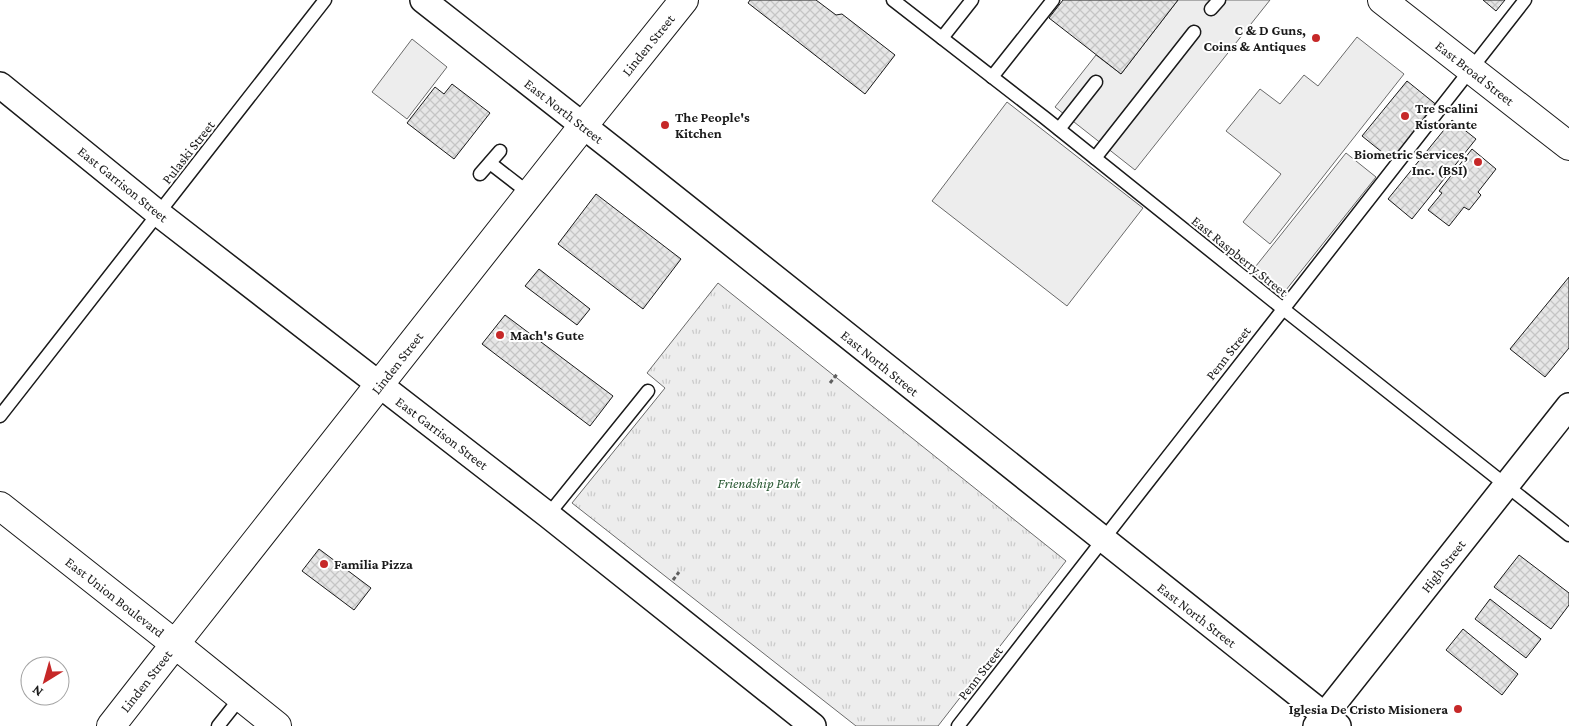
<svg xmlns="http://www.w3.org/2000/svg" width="1569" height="726" viewBox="0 0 1569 726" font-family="'Crimson Pro',serif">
<defs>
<pattern id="grass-tufts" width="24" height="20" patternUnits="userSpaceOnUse" patternTransform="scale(1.25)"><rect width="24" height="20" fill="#ededed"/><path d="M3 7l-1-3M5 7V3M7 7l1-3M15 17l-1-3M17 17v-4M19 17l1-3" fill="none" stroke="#cbcbcb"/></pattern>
<pattern id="building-cross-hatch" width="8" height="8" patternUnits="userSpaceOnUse" patternTransform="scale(1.25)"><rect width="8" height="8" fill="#e6e6e6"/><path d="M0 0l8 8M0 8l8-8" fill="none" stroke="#c5c5c5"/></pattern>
</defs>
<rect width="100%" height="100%" fill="#fff"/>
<path fill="url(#grass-tufts)" stroke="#6a6a6a" d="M 718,283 L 1066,561 L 938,726 L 856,726 L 572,503 L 665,388 L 647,373 Z"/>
<g fill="#ededed" stroke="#6a6a6a">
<path d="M 1178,0 L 1270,0 L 1135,170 L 1055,107 L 1096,55 L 1121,74 Z"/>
<path d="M 1357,37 L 1404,74 L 1270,244 L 1243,222 L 1281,174 L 1226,131 L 1260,89 L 1280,104 L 1304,75 L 1318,86 Z"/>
<path d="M 412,39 L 447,67 L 407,119 L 372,92 Z"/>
<path d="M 1007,102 L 1143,208 L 1067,306 L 932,201 Z"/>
<path d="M 1346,153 L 1376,177 L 1282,295 L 1252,271 Z"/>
</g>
<g fill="url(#building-cross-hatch)" stroke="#1a1a1a">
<path d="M 750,0 L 816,0 L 836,15 L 842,14 L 895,55 L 865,94 L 748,3 Z"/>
<path d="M 1063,0 L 1178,0 L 1121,74 L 1049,18 Z"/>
<path d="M 1483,0 L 1505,0 L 1496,11 Z"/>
<path d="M 1407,81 L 1438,106 L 1393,161 L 1362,136 Z"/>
<path d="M 452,84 L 490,113 L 454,159 L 407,123 L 435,87 L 444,94 Z"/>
<path d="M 1452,120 L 1476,139 L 1412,219 L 1388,199 Z"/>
<path d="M 1472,149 L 1496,169 L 1478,192 L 1481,195 L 1469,210 L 1464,207 L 1449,226 L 1428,210 L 1442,193 L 1439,191 Z"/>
<path d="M 596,194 L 681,259 L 643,309 L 558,244 Z"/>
<path d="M 539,269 L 590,309 L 577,325 L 525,286 Z"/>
<path d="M 1569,277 L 1569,348 L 1545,377 L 1510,349 Z"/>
<path d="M 505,315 L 613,396 L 590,426 L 482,344 Z"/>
<path d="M 319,549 L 371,588 L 354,610 L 302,571 Z"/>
<path d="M 1519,555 L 1569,593 L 1569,605 L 1551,629 L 1494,587 Z"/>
<path d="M 1490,599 L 1541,639 L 1526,658 L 1475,619 Z"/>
<path d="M 1463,629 L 1518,674 L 1502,695 L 1446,650 Z"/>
</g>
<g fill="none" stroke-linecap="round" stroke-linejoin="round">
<defs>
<g id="lane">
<path d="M 893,0 L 1045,118 L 1282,308 L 1569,535"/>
<path d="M 1211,9 L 1219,0"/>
<path d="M 942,38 L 972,0"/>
<path d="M 992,77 L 1053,0"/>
<path d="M 1059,129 L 1096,82"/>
<path d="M 1095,158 L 1194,32"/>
<path d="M 490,163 L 530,194"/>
<path d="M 480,174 L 500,151"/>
<path d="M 0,416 L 325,0"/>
<path d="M 548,515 L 648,391"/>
<path d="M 218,726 L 241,697"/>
<path d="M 958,726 C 1147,484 1334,241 1525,0"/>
</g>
<g id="street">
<path d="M 423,0 L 618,153 L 1338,726"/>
<path d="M 0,85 L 159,214 L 548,515 L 813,726"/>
<path d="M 1316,726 L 1569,406"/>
</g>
<path id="secondary" d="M 0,506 L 175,644 L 583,126 L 684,0"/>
<g id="primary">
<path d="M 1382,0 L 1569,146"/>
<path d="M 111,726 L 175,644 L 277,726"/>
</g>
</defs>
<use href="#lane" stroke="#1a1a1a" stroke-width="15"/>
<use href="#street" stroke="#1a1a1a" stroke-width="28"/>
<use href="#secondary" stroke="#1a1a1a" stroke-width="30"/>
<use href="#primary" stroke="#1a1a1a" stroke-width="30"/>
<g stroke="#5f5f5f" stroke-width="3" stroke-dasharray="4 2.5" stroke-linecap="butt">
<path d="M 830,383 L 838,373"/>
<path d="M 673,580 L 679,572"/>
</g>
<use href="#lane" stroke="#fff" stroke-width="12"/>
<use href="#street" stroke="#fff" stroke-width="25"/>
<use href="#secondary" stroke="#fff" stroke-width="28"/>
<use href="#primary" stroke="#fff" stroke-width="28"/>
</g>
<g fill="#c62828" stroke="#fff" stroke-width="2">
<circle cx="1316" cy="38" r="5"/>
<circle cx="1405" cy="116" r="5"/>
<circle cx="665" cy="125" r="5"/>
<circle cx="1478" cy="162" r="5"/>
<circle cx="500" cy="335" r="5"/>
<circle cx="324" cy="564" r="5"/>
<circle cx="1458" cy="709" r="5"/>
</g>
<g text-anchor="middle" stroke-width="4" stroke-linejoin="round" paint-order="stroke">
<g font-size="14" font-weight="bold" fill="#1a1a1a" stroke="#fff" text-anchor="start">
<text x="1306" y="35" text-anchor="end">C &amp; D Guns,<tspan x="1306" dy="16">Coins &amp; Antiques</tspan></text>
<text x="1415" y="113">Tre Scalini<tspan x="1415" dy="16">Ristorante</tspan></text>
<text x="675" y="122">The People's<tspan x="675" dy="16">Kitchen</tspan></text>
<text x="1468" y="159" text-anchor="end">Biometric Services,<tspan x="1468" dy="16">Inc. (BSI)</tspan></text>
<text x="510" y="340">Mach's Gute</text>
<text x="334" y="569">Familia Pizza</text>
<text x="1448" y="714" text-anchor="end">Iglesia De Cristo Misionera</text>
</g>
<g font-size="14" fill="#1a1a1a" stroke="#fff">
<text transform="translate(648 45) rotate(-51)" y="5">Linden Street</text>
<text transform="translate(1475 73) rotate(38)" y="5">East Broad Street</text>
<text transform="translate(564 111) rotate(38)" y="5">East North Street</text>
<text transform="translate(188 152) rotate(-52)" y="5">Pulaski Street</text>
<text transform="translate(123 184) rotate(39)" y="5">East Garrison Street</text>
<text transform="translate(1240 256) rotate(39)" y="5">East Raspberry Street</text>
<text transform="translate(1228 353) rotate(-52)" y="5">Penn Street</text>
<text transform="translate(397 363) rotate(-52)" y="5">Linden Street</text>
<text transform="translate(880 363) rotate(39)" y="5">East North Street</text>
<text transform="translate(442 433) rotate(37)" y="5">East Garrison Street</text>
<text transform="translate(1443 566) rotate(-52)" y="5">High Street</text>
<text transform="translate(115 597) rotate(38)" y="5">East Union Boulevard</text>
<text transform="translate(1197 615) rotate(38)" y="5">East North Street</text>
<text transform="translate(980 673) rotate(-52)" y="5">Penn Street</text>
<text transform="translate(146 681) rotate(-52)" y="5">Linden Street</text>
</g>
<g font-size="14" font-style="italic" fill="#2b5a34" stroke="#fff">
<text x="759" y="488">Friendship Park</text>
</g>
</g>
<g transform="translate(45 681) rotate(217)"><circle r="24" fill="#ffffff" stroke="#a3a3a3"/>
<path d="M0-4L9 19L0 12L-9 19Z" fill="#c62828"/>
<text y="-8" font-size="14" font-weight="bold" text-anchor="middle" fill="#1a1a1a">N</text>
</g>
</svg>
